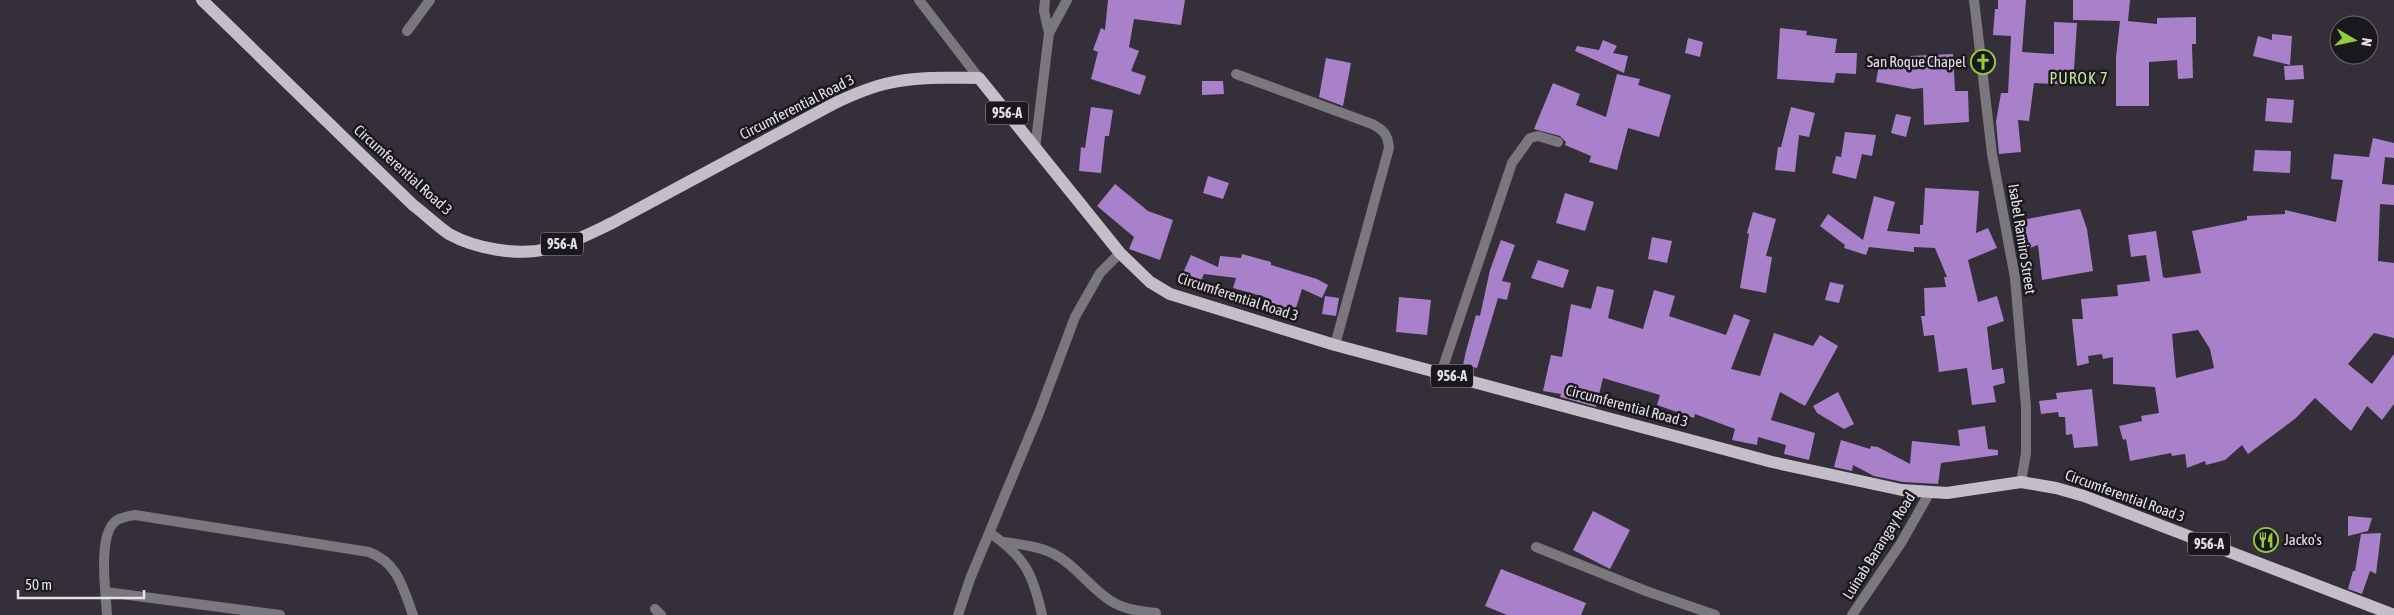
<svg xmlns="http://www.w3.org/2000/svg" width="2394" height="615" viewBox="0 0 2394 615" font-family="'Asap Condensed',sans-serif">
<rect width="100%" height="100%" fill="#342f39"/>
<g fill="#a981ca" fill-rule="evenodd">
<path d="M 1108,0 L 1185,0 L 1181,25 L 1134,19 L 1129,47 L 1139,51 L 1131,71 L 1146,76 L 1140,95 L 1091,79 L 1098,52 L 1093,50 L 1101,28 L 1105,30 Z"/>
<path d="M 1998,0 L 2026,0 L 2022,52 L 2054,54 L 2054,22 L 2077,23 L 2073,85 L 2034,83 L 2029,121 L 2018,120 L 2021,152 L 1999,154 L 1996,122 L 2001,93 L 2008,93 L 2011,36 L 1993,35 L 1995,9 L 1998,9 Z"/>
<path d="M 2073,0 L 2130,0 L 2128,21 L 2157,24 L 2157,18 L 2196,17 L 2196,44 L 2192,44 L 2193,78 L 2178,79 L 2177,60 L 2149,62 L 2149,106 L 2116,106 L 2116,57 L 2120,21 L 2073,20 Z"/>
<path d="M 1780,28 L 1807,31 L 1806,35 L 1837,39 L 1835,53 L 1857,53 L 1856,74 L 1836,73 L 1834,83 L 1777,79 Z"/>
<path d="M 2272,34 L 2292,36 L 2290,65 L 2253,56 L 2258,36 L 2272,40 Z"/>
<path d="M 1688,38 L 1703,42 L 1700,57 L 1685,53 Z"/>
<path d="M 1603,40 L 1617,46 L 1613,53 L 1628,56 L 1624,73 L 1575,51 L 1577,46 L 1599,50 Z"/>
<path d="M 1953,54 L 1955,91 L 1968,91 L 1969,122 L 1924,125 L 1923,88 L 1913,89 L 1876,82 L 1880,59 L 1910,64 L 1910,56 Z"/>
<path d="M 1326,58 L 1351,63 L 1343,106 L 1319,97 Z"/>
<path d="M 2303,65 L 2304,79 L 2285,80 L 2284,66 Z"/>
<path d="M 1617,74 L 1640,79 L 1638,85 L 1671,95 L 1659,137 L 1628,128 L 1617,170 L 1589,162 L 1591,156 L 1565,145 L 1566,142 L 1560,136 L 1534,129 L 1553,83 L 1580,94 L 1576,105 L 1606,117 Z"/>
<path d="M 1202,81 L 1223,81 L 1224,94 L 1202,95 Z"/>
<path d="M 2267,98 L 2294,100 L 2292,123 L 2265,121 Z"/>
<path d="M 1091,107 L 1113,110 L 1109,136 L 1105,136 L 1101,173 L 1079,171 L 1081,147 L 1085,148 Z"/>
<path d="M 1791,107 L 1815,113 L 1809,137 L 1799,135 L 1795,172 L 1775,170 L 1778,147 L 1781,147 Z"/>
<path d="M 1896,114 L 1911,117 L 1906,137 L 1891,133 Z"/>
<path d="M 1845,132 L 1876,135 L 1872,156 L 1862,154 L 1856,179 L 1832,173 L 1836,156 L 1841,157 Z"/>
<path d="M 2373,138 L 2394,143 L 2394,158 L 2385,157 L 2382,184 L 2394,185 L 2394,205 L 2380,204 L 2378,261 L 2394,263 L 2394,338 L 2374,333 L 2348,364 L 2372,384 L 2394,354 L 2394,404 L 2382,420 L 2367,406 L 2351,431 L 2315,398 L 2296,418 L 2248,454 L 2242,445 L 2225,460 L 2206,465 L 2205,461 L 2187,468 L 2185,454 L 2172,456 L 2171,453 L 2130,461 L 2126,439 L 2123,440 L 2119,426 L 2142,421 L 2141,416 L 2159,413 L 2155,387 L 2113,384 L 2113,357 L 2103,359 L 2102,354 L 2088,356 L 2089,363 L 2077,366 L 2072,319 L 2083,319 L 2081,299 L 2118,296 L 2117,285 L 2150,281 L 2146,255 L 2131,257 L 2128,235 L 2156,231 L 2163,277 L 2166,278 L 2201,273 L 2192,231 L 2247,220 L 2247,216 L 2285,214 L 2285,210 L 2336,222 L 2343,180 L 2331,179 L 2334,154 L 2369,157 ZM 2198,330 L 2210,349 L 2214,368 L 2176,378 L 2172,334 Z"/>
<path d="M 2255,150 L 2291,151 L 2290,173 L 2253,171 Z"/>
<path d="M 1208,176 L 1229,183 L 1223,199 L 1203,193 Z"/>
<path d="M 1115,184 L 1148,211 L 1173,220 L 1160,260 L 1129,249 L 1134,237 L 1097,206 Z"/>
<path d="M 1925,188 L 1979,191 L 1976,233 L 1988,228 L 1997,248 L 1968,260 L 1978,302 L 1997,296 L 2004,321 L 1987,327 L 1992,370 L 2003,368 L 2005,383 L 1993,386 L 1996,402 L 1972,405 L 1967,368 L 1939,372 L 1934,335 L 1924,336 L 1921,316 L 1925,316 L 1924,288 L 1946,287 L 1944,277 L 1947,277 L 1935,248 L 1914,247 L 1914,252 L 1869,247 L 1866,255 L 1844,248 L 1845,245 L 1820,226 L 1828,214 L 1863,240 L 1874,196 L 1895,202 L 1887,231 L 1920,234 L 1920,225 L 1923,225 Z"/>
<path d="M 1565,193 L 1594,202 L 1585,231 L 1556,223 Z"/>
<path d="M 2080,209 L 2087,229 L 2093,271 L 2042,280 L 2038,245 L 2030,248 L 2022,220 Z"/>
<path d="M 1753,212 L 1776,219 L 1766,256 L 1772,257 L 1766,293 L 1740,288 L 1749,234 L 1747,233 Z"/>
<path d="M 1652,237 L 1672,241 L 1667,263 L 1648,259 Z"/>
<path d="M 1501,240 L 1515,245 L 1502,281 L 1511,283 L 1507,300 L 1498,298 L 1477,368 L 1463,365 L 1466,351 L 1476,315 L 1480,316 L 1490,270 Z"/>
<path d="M 1242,254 L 1271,262 L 1271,265 L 1317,279 L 1328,285 L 1322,298 L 1302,289 L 1295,311 L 1264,301 L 1265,297 L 1233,288 L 1236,278 L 1204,274 L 1201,281 L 1183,273 L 1191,255 L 1218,267 L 1220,256 L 1241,258 Z"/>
<path d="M 1538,260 L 1569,270 L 1563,288 L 1531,278 Z"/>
<path d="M 1830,282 L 1844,285 L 1839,303 L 1825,300 Z"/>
<path d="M 1597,286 L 1614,290 L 1608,318 L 1643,329 L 1654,290 L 1675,296 L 1669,316 L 1726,335 L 1734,314 L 1750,320 L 1731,369 L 1760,376 L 1774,333 L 1813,346 L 1820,335 L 1838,346 L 1805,406 L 1780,392 L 1771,420 L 1815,433 L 1809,460 L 1784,454 L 1786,445 L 1758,437 L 1757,445 L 1732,440 L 1735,429 L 1695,414 L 1694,418 L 1657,405 L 1660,395 L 1603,378 L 1596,407 L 1560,397 L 1561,394 L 1543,391 L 1551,355 L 1562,357 L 1571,304 L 1591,309 Z"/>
<path d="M 1325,296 L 1339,298 L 1336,316 L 1322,314 Z"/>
<path d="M 1399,297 L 1431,300 L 1427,335 L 1396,332 Z"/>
<path d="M 2092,389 L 2098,446 L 2074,448 L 2072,434 L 2066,435 L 2065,417 L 2059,417 L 2058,412 L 2041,414 L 2039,401 L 2057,399 L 2056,393 Z"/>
<path d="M 1838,392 L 1854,424 L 1844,429 L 1817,413 L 1813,406 Z"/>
<path d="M 1985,426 L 1988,449 L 1998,450 L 1998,455 L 1941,463 L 1938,484 L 1903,482 L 1874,476 L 1853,465 L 1852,471 L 1834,467 L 1841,440 L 1870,449 L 1871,446 L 1878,447 L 1910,464 L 1912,441 L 1960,446 L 1958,430 Z"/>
<path d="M 1593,511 L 1630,530 L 1610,569 L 1573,550 Z"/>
<path d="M 2348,516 L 2372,518 L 2368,531 L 2348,536 Z"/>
<path d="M 2381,533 L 2376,574 L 2370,571 L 2362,594 L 2348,589 L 2353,571 L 2355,571 L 2361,534 Z"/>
<path d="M 1501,569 L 1586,603 L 1581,615 L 1507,615 L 1485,606 Z"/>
</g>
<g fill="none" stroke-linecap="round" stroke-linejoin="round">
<g stroke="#7a787d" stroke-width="10">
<path d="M 1049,33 L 1067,0"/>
<path d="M 1035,149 L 1049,33 L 1044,11 L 1045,0"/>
</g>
<g stroke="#7a787d" stroke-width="10">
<path d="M 407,31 L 430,0"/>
<path d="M 1236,74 L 1372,124 C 1384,130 1388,135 1389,148 L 1335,345"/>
<path d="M 1441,373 L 1512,163 L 1530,138 L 1538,136 L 1558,142"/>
<path d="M 990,533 C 1025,557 1033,574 1042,615"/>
<path d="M 1003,542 C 1019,544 1037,546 1052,553 C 1075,564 1090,588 1111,601 C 1125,610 1140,611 1156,613"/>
<path d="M 1536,547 L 1646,591 L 1715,615"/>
<path d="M 106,592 L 280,615"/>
<path d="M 655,609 L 661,615"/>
<path d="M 107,615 C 106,593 96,529 119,519 C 124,517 130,516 135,515 L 369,552 C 398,563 403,588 413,615"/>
<path d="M 958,615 L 970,579 L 1039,413 L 1075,317 L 1100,273 L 1120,253"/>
</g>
<g stroke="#7a787d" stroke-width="10">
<path d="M 919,0 L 979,78"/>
<path d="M 1974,0 L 1992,154 L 2015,278 L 2026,407 L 2026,453 L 2021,482"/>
<path d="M 1852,615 L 1901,543 L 1930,492"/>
</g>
<path stroke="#c3bec8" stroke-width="12" d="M 202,0 L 413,205 C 425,214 437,226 449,234 C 476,249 518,256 547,249 C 570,244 591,233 612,223 L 835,103 C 852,95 870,87 889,83 C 918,76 949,78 979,78 L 1120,253 L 1150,282 L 1170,294 L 1335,345 L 1772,462 L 1902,490 L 1947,493 L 2021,482 L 2056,488 L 2084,496 L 2394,615"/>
</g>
<defs>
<symbol id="church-ring" viewBox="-11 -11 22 22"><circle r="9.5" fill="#1a181d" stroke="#94cc3c" stroke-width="1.5"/><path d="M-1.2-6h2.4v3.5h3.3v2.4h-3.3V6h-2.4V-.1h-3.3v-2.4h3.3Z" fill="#94cc3c"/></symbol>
<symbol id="restaurant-ring" viewBox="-11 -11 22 22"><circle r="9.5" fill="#1a181d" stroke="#94cc3c" stroke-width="1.5"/><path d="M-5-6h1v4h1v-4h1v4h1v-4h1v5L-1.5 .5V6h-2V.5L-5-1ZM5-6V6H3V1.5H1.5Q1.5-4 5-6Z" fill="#94cc3c"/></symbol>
</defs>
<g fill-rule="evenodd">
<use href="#church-ring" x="1969" y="48" width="28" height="28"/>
<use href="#restaurant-ring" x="2252" y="526" width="28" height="28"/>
</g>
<g text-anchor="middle" stroke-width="5" stroke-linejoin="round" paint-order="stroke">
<g fill="#1a181d" stroke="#a7a5aa" stroke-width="1">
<rect x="986" y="101.5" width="42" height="23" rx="4"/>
<rect x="541" y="232.5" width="42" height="23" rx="4"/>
<rect x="1431" y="364.5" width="42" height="23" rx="4"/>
<rect x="2188" y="532.5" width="42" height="23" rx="4"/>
</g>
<g font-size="14" font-weight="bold" fill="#e4e1e7">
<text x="1007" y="118">956-A</text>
<text x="562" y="249">956-A</text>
<text x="1452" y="381">956-A</text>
<text x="2209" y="549">956-A</text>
</g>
<g font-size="15" fill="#e4e1e7" stroke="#1a181d" text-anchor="end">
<text x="1966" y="67">San Roque Chapel</text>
<text x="2284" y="545" text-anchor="start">Jacko's</text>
</g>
<g font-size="15" fill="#e4e1e7" stroke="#1a181d">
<text transform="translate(797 107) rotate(-27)" y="5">Circumferential Road 3</text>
<text transform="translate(403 170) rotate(42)" y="5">Circumferential Road 3</text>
<text transform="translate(2022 239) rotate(81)" y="5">Isabel Ramiro Street</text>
<text transform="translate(1238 297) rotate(18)" y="5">Circumferential Road 3</text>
<text transform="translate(1627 406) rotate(15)" y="5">Circumferential Road 3</text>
<text transform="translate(2125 496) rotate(20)" y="5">Circumferential Road 3</text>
<text transform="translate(1879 546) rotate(-58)" y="5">Luinab Barangay Road</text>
</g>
<g font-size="16" letter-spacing="1" fill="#c8e9a2" stroke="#1a181d">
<text x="2079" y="84">PUROK 7</text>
</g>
</g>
<g transform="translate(2354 40) rotate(99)"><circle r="24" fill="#1a181d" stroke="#6b686e"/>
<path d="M0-4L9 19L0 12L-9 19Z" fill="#94cc3c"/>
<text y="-8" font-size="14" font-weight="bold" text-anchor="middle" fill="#e4e1e7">N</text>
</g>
<path d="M18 590v8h126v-8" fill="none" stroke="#e4e1e7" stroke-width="2.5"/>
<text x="25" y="590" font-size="15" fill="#e4e1e7" stroke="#1a181d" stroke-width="4" paint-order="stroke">50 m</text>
</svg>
